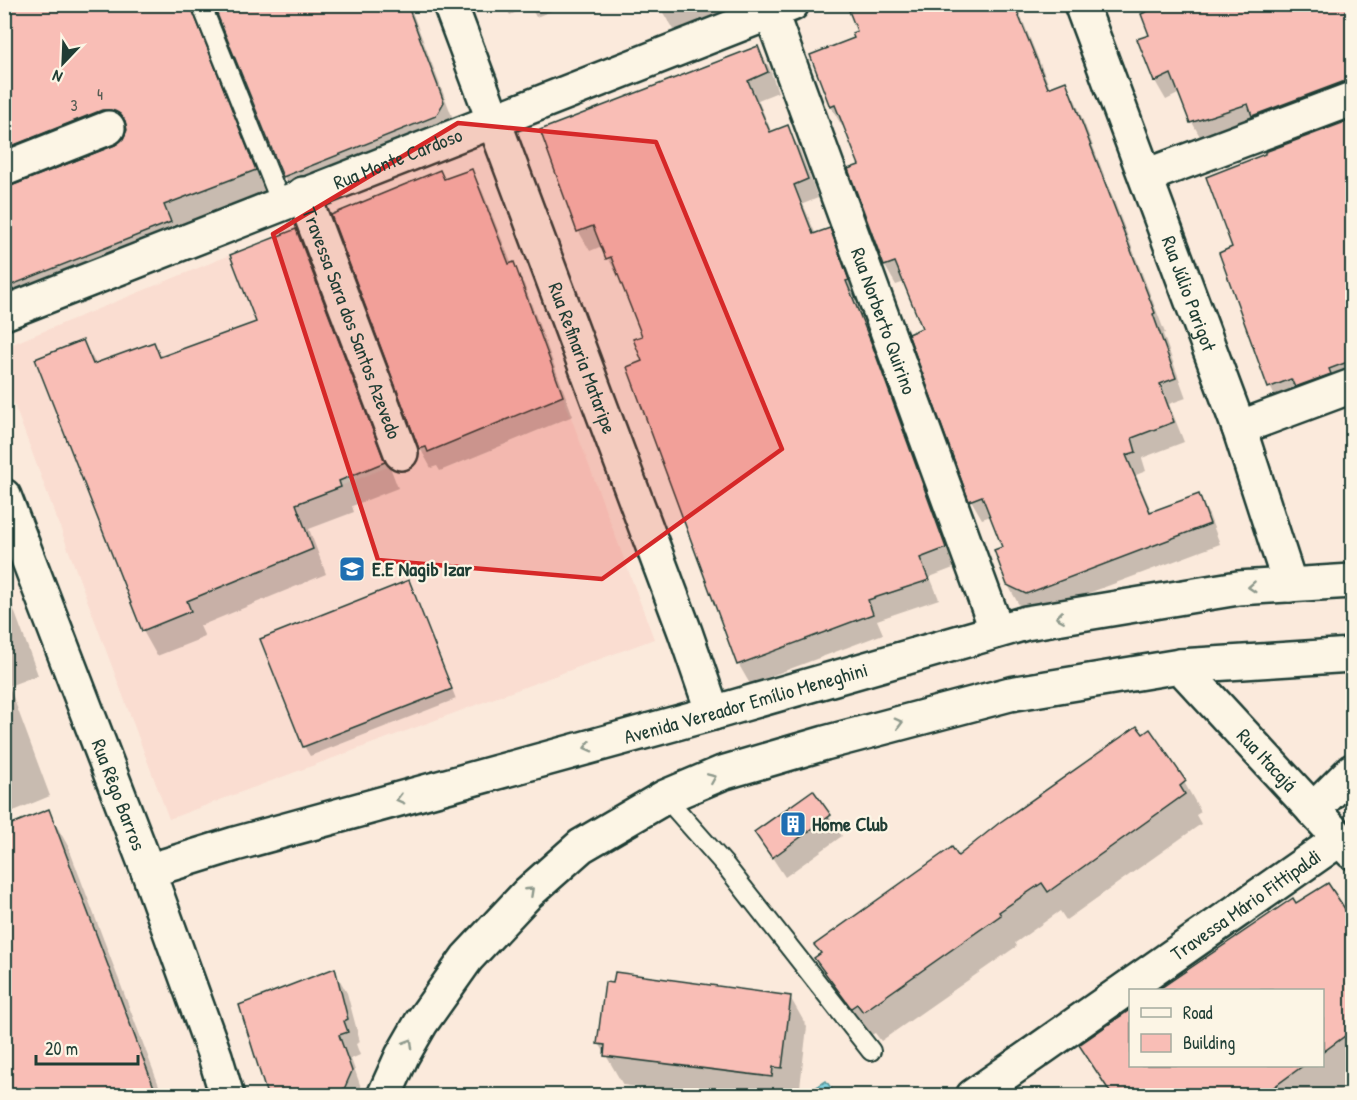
<svg xmlns="http://www.w3.org/2000/svg" width="1357" height="1100" viewBox="0 0 1357 1100" font-family="'Patrick Hand',sans-serif">
<rect width="100%" height="100%" fill="#fbeadc"/>
<filter id="ink" filterUnits="userSpaceOnUse"><feTurbulence type="fractalNoise" baseFrequency=".0167" numOctaves="2"/><feDisplacementMap in="SourceGraphic" scale="12" xChannelSelector="R" yChannelSelector="G"/><feConvolveMatrix kernelMatrix="1 2 1 2 8 2 1 2 1" color-interpolation-filters="sRGB"/></filter>
<g filter="url(#ink)">
<path fill="#faddd1" d="M 230,255 L 323,493 L 563,396 L 654,639 L 169,819 L 5,380 L 5,347 Z"/>
<path fill="#80d0dd" stroke="#599599" stroke-width="1.5" d="M 826,1081 L 836,1095 L 804,1095 Z"/>
<g fill="#0003">
<path d="M 4,4 L 409,4 L 455,124 L 296,197 L 284,176 L 220,16 L 216,14 L 208,15 L 201,24 L 202,31 L 267,192 L 175,227 L 182,244 L 4,314 L 4,189 L 116,147 L 124,140 L 128,132 L 114,131 L 4,176 Z"/>
<path d="M 504,4 L 570,4 L 536,17 L 530,6 L 510,15 Z"/>
<path d="M 658,4 L 752,4 L 675,33 Z"/>
<path d="M 930,4 L 1016,4 L 1050,88 L 1065,82 L 1076,102 L 1165,333 L 1163,334 L 1186,398 L 1169,404 L 1184,442 L 1142,458 L 1146,471 L 1136,475 L 1152,513 L 1198,495 L 1209,515 L 1220,544 L 1038,612 L 1019,605 L 1008,585 L 1004,548 L 991,516 L 982,519 L 971,500 L 924,329 L 905,282 L 896,285 L 885,266 L 850,170 L 861,166 L 844,125 L 842,126 L 831,107 L 812,56 L 856,39 Z"/>
<path d="M 1139,4 L 1352,4 L 1352,102 L 1203,142 L 1192,122 L 1180,93 L 1166,100 L 1155,81 L 1150,35 Z"/>
<path d="M 758,48 L 769,67 L 778,92 L 758,100 L 772,133 L 787,127 L 798,146 L 818,198 L 803,204 L 816,235 L 829,230 L 840,249 L 858,299 L 855,300 L 884,368 L 956,567 L 930,577 L 939,599 L 877,620 L 883,634 L 750,684 L 739,665 L 629,368 L 644,362 L 643,337 L 620,276 L 618,277 L 602,246 L 590,251 L 579,232 L 542,131 Z"/>
<path d="M 1352,120 L 1352,383 L 1281,406 L 1270,387 L 1234,248 Z"/>
<path d="M 471,170 L 482,190 L 512,265 L 524,284 L 573,416 L 440,471 L 437,466 L 431,468 L 420,448 L 445,181 Z"/>
<path d="M 296,231 L 310,256 L 398,488 L 352,506 L 354,512 L 309,529 L 326,574 L 200,626 L 205,637 L 157,656 L 143,631 L 37,360 L 83,342 L 96,364 L 153,343 L 162,358 L 258,322 Z"/>
<path d="M 408,582 L 414,592 L 456,699 L 310,756 L 304,746 Z"/>
<path d="M 4,583 L 38,675 L 9,686 L 50,796 L 4,815 Z"/>
<path d="M 1184,782 L 1201,812 L 1196,815 L 1201,824 L 1066,920 L 1060,911 L 1015,943 L 1017,946 L 881,1041 L 875,1033 L 869,1036 L 846,1007 L 816,958 L 821,954 L 816,945 L 958,858 Z"/>
<path d="M 813,792 L 842,836 L 785,877 L 756,833 Z"/>
<path d="M 48,811 L 68,846 L 163,1096 L 4,1096 L 4,828 Z"/>
<path d="M 1292,900 L 1296,905 L 1352,923 L 1352,1081 L 1333,1096 L 1111,1096 L 1081,1045 L 1130,1066 L 1322,1066 L 1322,990 L 1161,990 Z"/>
<path d="M 334,970 L 347,993 L 360,1042 L 356,1044 L 360,1055 L 351,1059 L 364,1096 L 269,1096 L 240,1006 Z"/>
<path d="M 615,985 L 790,997 L 807,1027 L 799,1096 L 704,1096 L 623,1085 L 599,1043 Z"/>
</g>
<g fill="#f9beb6" stroke="#1f3d34" stroke-width="1.5">
<path d="M 4,4 L 190,4 L 256,170 L 164,205 L 171,222 L 4,288 L 4,187 L 11,186 L 115,145 L 123,139 L 127,130 L 125,121 L 120,114 L 111,110 L 102,110 L 4,149 Z"/>
<path d="M 213,4 L 407,4 L 444,102 L 436,116 L 283,177 Z"/>
<path d="M 865,4 L 1014,4 L 1048,88 L 1066,81 L 1155,313 L 1153,314 L 1176,378 L 1160,384 L 1174,422 L 1132,438 L 1136,452 L 1126,455 L 1150,512 L 1199,494 L 1210,524 L 1026,594 L 1007,585 L 994,550 L 1002,547 L 982,496 L 969,501 L 908,334 L 922,328 L 895,262 L 884,266 L 848,169 L 859,165 L 835,105 L 830,107 L 810,55 L 854,38 L 852,33 L 857,31 L 849,11 Z"/>
<path d="M 1165,4 L 1353,4 L 1353,81 L 1345,81 L 1252,116 L 1248,104 L 1190,123 L 1171,74 L 1154,82 L 1137,39 L 1149,35 L 1141,14 Z"/>
<path d="M 758,46 L 768,72 L 748,81 L 770,132 L 788,125 L 808,179 L 794,185 L 813,234 L 830,228 L 849,280 L 846,281 L 873,347 L 946,548 L 920,558 L 929,580 L 868,600 L 873,614 L 737,665 L 627,367 L 642,361 L 633,339 L 642,336 L 611,257 L 606,259 L 593,226 L 577,232 L 540,130 Z"/>
<path d="M 1353,119 L 1353,360 L 1329,369 L 1331,374 L 1295,387 L 1291,379 L 1268,388 L 1219,253 L 1232,247 L 1206,177 L 1265,154 L 1265,152 Z"/>
<path d="M 472,169 L 509,264 L 514,262 L 563,396 L 428,452 L 426,447 L 419,449 L 331,215 L 440,170 L 444,179 Z"/>
<path d="M 296,229 L 385,462 L 339,481 L 341,487 L 296,504 L 313,549 L 187,601 L 191,611 L 142,631 L 35,359 L 83,340 L 93,364 L 154,342 L 160,357 L 256,322 L 230,255 Z"/>
<path d="M 409,580 L 452,689 L 303,747 L 260,639 Z"/>
<path d="M 1137,726 L 1143,734 L 1150,729 L 1186,781 L 1180,786 L 1185,794 L 1048,892 L 1042,883 L 999,912 L 1001,915 L 863,1012 L 857,1004 L 851,1008 L 814,958 L 821,953 L 814,945 L 952,847 L 958,856 L 999,823 Z"/>
<path d="M 813,790 L 831,815 L 772,858 L 754,832 Z"/>
<path d="M 49,809 L 155,1090 L 140,1095 L 4,1095 L 4,827 Z"/>
<path d="M 1328,883 L 1353,921 L 1353,1030 L 1323,1052 L 1323,990 L 1158,990 L 1293,898 L 1296,903 Z"/>
<path d="M 335,968 L 348,1019 L 344,1021 L 348,1032 L 339,1035 L 352,1071 L 345,1087 L 340,1095 L 267,1095 L 239,1005 Z"/>
<path d="M 615,972 L 791,996 L 782,1068 L 773,1067 L 772,1077 L 604,1056 L 605,1045 L 597,1044 L 600,1021 L 605,982 L 613,983 Z"/>
<path d="M 1131,1009 L 1131,1065 L 1304,1065 L 1263,1095 L 1112,1095 L 1079,1045 Z"/>
</g>
<g fill="none" stroke-linecap="round" stroke-linejoin="round">
<defs>
<g id="lane">
<path d="M 201,4 L 281,203"/>
<path d="M 665,797 L 725,865 L 871,1051"/>
</g>
<g id="street">
<path id="s1" d="M 450,4 L 685,632 L 713,713"/>
<path id="s2" d="M 1081,4 L 1239,428 L 1290,585"/>
<path id="s3" d="M 771,13 L 997,631"/>
<path d="M 4,169 L 108,128"/>
<path d="M 1146,176 L 1352,99"/>
<path id="s4" d="M 303,194 L 401,453"/>
<path id="s5" d="M 4,313 L 792,4"/>
<path d="M 1239,428 L 1352,386"/>
<path id="s6" d="M 1180,666 L 1352,852"/>
<path d="M 1313,810 L 1352,771"/>
<path id="s7" d="M 973,1096 L 1340,839"/>
</g>
<g id="secondary">
<path id="s8" d="M 4,496 L 148,871 L 215,1056 L 227,1096"/>
<path id="s9" d="M 148,871 L 235,844 L 713,713 L 1026,623 L 1238,588 L 1352,581"/>
<path d="M 384,1096 L 402,1056 L 421,1023 L 467,958 L 528,893 L 581,846 L 665,797 L 722,773 L 825,743 L 1010,694 L 1180,666 L 1352,655"/>
</g>
</defs>
<use href="#lane" stroke="#1f3d34" stroke-width="22"/>
<use href="#street" stroke="#1f3d34" stroke-width="38"/>
<use href="#secondary" stroke="#1f3d34" stroke-width="38"/>
<use href="#lane" stroke="#fcf5e5" stroke-width="18"/>
<use href="#street" stroke="#fcf5e5" stroke-width="33"/>
<use href="#secondary" stroke="#fcf5e5" stroke-width="33"/>
</g>
<defs><path id="oneway-chevron" d="M-2-3.5L2.5 0L-2 3.5" fill="none" stroke-width="1.6" stroke-linecap="round" stroke-linejoin="round" transform="scale(1.5)"/></defs>
<g stroke="#8e998c">
<use href="#oneway-chevron" transform="translate(1252 587) rotate(176)"/>
<use href="#oneway-chevron" transform="translate(1060 617) rotate(171)"/>
<use href="#oneway-chevron" transform="translate(899 723) rotate(-15)"/>
<use href="#oneway-chevron" transform="translate(588 747) rotate(165)"/>
<use href="#oneway-chevron" transform="translate(712 778) rotate(-23)"/>
<use href="#oneway-chevron" transform="translate(400 799) rotate(165)"/>
<use href="#oneway-chevron" transform="translate(530 891) rotate(-43)"/>
<use href="#oneway-chevron" transform="translate(409 1043) rotate(-60)"/>
</g>
</g>
<path fill="#d62828" fill-opacity="0.2" stroke="#d62828" stroke-width="4.5" stroke-linejoin="round" d="M 458,123 L 656,142 L 782,449 L 602,579 L 378,560 L 273,234 Z"/>
<defs>
<symbol id="school-square" viewBox="-11 -11 22 22"><rect x="-9" y="-9" width="18" height="18" rx="4" fill="#1f6fb2" stroke="#fcf5e5"/><path d="M0-5L7-2L0 1L-7-2ZM-4 1L0 2.5L4 1V4Q0 6-4 4Z" fill="#fff"/></symbol>
<symbol id="building-square" viewBox="-11 -11 22 22"><rect x="-9" y="-9" width="18" height="18" rx="4" fill="#1f6fb2" stroke="#fcf5e5"/><path d="M-4-6H4V6H1V3H-1V6H-4ZM-2.5-4.3h1.7v1.8h-1.7ZM.8-4.3h1.7v1.8H.8ZM-2.5-1h1.7V.8h-1.7ZM.8-1h1.7V.8H.8Z" fill="#fff"/></symbol>
</defs>
<g fill-rule="evenodd">
<use href="#school-square" x="337" y="554" width="30" height="30"/>
<use href="#building-square" x="778" y="809" width="30" height="30"/>
</g>
<g text-anchor="middle" stroke-width="4.5" stroke-linejoin="round" paint-order="stroke">
<g font-size="16" fill="#565d54">
<text x="100" y="100">4</text>
<text x="74" y="111">3</text>
</g>
<g font-size="20" fill="#1f3d34" stroke="#fcf5e5">
<text dy="7" stroke="none"><textPath href="#s5" startOffset="423">Rua Monte Cardoso</textPath></text>
<text dy="7" stroke="none"><textPath href="#s2" startOffset="309">Rua Júlio Parigot</textPath></text>
<text dy="7" stroke="none"><textPath href="#s3" startOffset="328">Rua Norberto Quirino</textPath></text>
<text dy="7" stroke="none"><textPath href="#s4" startOffset="138">Travessa Sara dos Santos Azevedo</textPath></text>
<text dy="7" stroke="none"><textPath href="#s1" startOffset="378">Rua Refinaria Mataripe</textPath></text>
<text dy="7" stroke="none"><textPath href="#s9" startOffset="621">Avenida Vereador Emílio Meneghini</textPath></text>
<text dy="7" stroke="none"><textPath href="#s6" startOffset="128">Rua Itacajá</textPath></text>
<text dy="7" stroke="none"><textPath href="#s8" startOffset="320">Rua Rêgo Barros</textPath></text>
<text dy="7" stroke="none"><textPath href="#s7" startOffset="333">Travessa Mário Fittipaldi</textPath></text>
</g>
<g font-size="20" font-weight="bold" fill="#1f3d34" stroke="#fcf5e5" text-anchor="start">
<text x="372" y="576">E.E Nagib Izar</text>
<text x="812" y="831">Home Club</text>
</g>
</g>
<rect width="1357" height="1100" fill="none" stroke="#fcf5e5" stroke-width="24"/>
<rect x="12" y="12" width="1333" height="1076" fill="none" stroke="#1f3d34" stroke-width="2" filter="url(#ink)"/>
<rect x="1129" y="989" width="195" height="78" fill="#fcf5e5" stroke="#a4ab9e" stroke-width="1.5"/>
<rect x="1141" y="1008" width="30" height="9" fill="#fcf5e5" stroke="#a4ab9e" stroke-width="1.5"/>
<text x="1183" y="1019" font-size="18" fill="#1f3d34">Road</text>
<rect x="1141" y="1034" width="30" height="18" fill="#f9beb6" stroke="#a4ab9e" stroke-width="1.5"/>
<text x="1183" y="1049" font-size="18" fill="#1f3d34">Building</text>
<g transform="translate(63 63) rotate(203)" stroke="#fcf5e5" stroke-width="4.5" paint-order="stroke">
<path d="M0-4.5L10 22L0 15L-10 22Z" fill="#1f3d34"/>
<text y="-9" font-size="16" font-weight="bold" text-anchor="middle" fill="#1f3d34">N</text>
</g>
<path d="M36 1055v9h102v-9" fill="none" stroke="#1f3d34" stroke-width="3"/>
<text x="45" y="1055" font-size="18" fill="#1f3d34" stroke="#fcf5e5" stroke-width="4.5" paint-order="stroke">20 m</text>
</svg>
